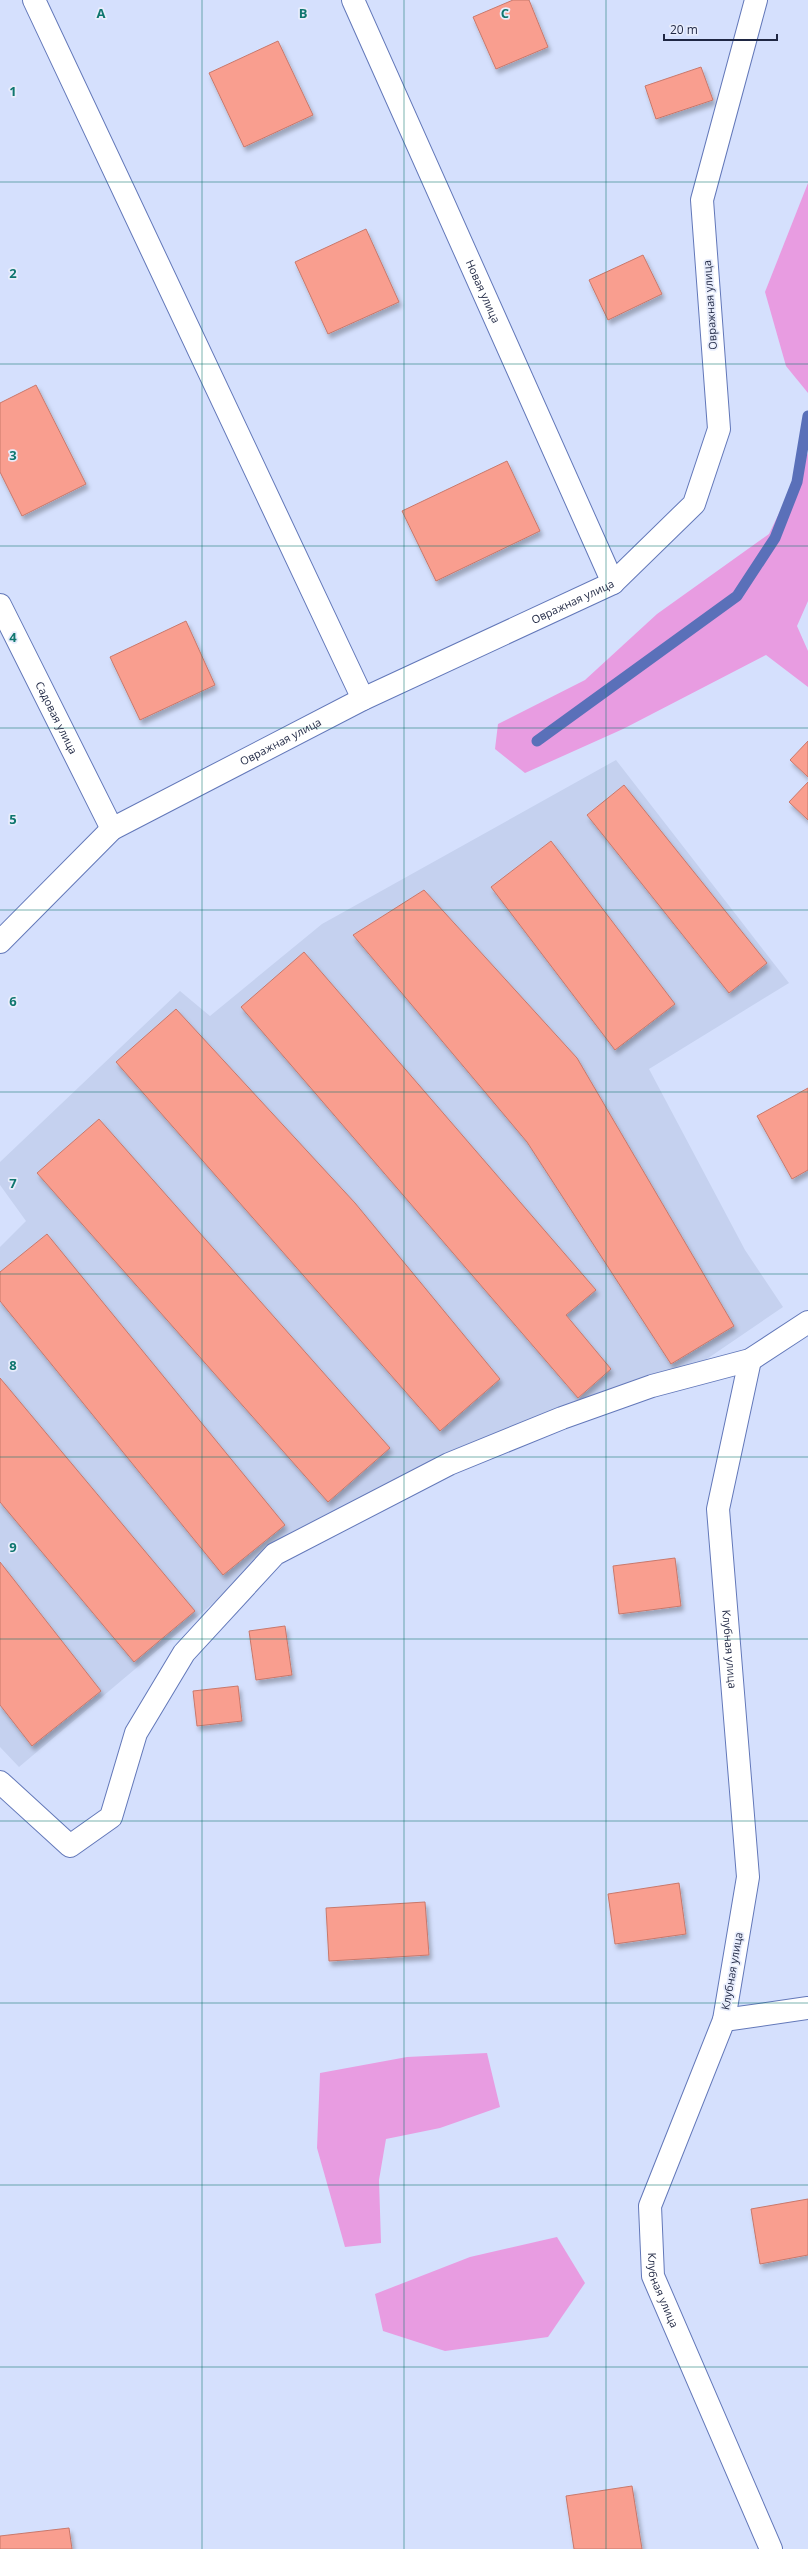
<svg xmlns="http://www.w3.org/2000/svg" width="808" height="2549" viewBox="0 0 808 2549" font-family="'Open Sans',sans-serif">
<defs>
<filter id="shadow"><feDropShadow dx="2.5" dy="4.5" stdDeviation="2" flood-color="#0004"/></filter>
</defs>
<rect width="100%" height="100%" fill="#d5e0fd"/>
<path fill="#c5d1ef" d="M 616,760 L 789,983 L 649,1069 L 745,1250 L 783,1307 L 698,1365 L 442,1454 L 275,1551 L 19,1767 L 0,1747 L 0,1247 L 26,1221 L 0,1185 L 0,1162 L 180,991 L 210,1016 L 322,924 Z"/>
<g fill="#e89ce1">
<path d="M 808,183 L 808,393 L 786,366 L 765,292 Z"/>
<path d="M 808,453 L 808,601 L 797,626 L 808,651 L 808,687 L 766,655 L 623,729 L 525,773 L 495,749 L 498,724 L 585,680 L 657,614 L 769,534 Z"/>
<path d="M 487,2053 L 500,2107 L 440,2128 L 386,2139 L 379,2180 L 381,2243 L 345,2247 L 317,2148 L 320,2073 L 407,2057 Z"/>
<path d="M 557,2237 L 585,2283 L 548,2337 L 445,2351 L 383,2331 L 375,2294 L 470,2257 Z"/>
</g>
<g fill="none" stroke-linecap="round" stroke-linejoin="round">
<path stroke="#5a70b9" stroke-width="11" d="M 537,741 L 737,596 L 775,538 L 797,482 L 808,416"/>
</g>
<g fill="#f99e8f" stroke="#c9786b" filter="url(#shadow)">
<path d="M 513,0 L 529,0 L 548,47 L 496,69 L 473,17 Z"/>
<path d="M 278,41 L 313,115 L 244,147 L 209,73 Z"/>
<path d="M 701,67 L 713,100 L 656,119 L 645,86 Z"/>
<path d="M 366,229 L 399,302 L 328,334 L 295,262 Z"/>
<path d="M 643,255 L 662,294 L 608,320 L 589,280 Z"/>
<path d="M 36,385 L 86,484 L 22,516 L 0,472 L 0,403 Z"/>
<path d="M 507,461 L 540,531 L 436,581 L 402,511 Z"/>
<path d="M 186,621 L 215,685 L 140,720 L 110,657 Z"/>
<path d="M 808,741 L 808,777 L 790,760 Z"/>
<path d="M 808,782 L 808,820 L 789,802 Z"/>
<path d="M 624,785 L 767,963 L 729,993 L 587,815 Z"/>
<path d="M 551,841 L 675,1004 L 615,1050 L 491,887 Z"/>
<path d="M 424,890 L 577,1058 L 734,1326 L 671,1364 L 527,1142 L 353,935 Z"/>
<path d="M 304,952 L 596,1290 L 566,1315 L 611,1369 L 578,1398 L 241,1007 Z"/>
<path d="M 176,1009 L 355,1203 L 500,1379 L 440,1431 L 116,1062 Z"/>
<path d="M 808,1088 L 808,1170 L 792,1179 L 757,1116 Z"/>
<path d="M 99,1119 L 390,1448 L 328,1502 L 37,1173 Z"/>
<path d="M 47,1234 L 285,1525 L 223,1575 L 0,1301 L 0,1272 Z"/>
<path d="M 0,1378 L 195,1611 L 134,1662 L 0,1502 Z"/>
<path d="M 675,1558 L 681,1606 L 619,1614 L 613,1566 Z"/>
<path d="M 0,1562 L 101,1691 L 32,1746 L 0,1705 Z"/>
<path d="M 285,1626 L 292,1675 L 256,1680 L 249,1631 Z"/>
<path d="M 238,1686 L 242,1721 L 197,1726 L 193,1691 Z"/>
<path d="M 679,1883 L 686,1934 L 615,1944 L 608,1894 Z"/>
<path d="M 425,1902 L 429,1955 L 329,1961 L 326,1908 Z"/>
<path d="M 808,2199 L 808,2255 L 760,2264 L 751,2209 Z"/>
<path d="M 632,2486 L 642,2549 L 574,2549 L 566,2496 Z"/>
<path d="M 69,2528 L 72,2549 L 0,2549 L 0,2536 Z"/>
</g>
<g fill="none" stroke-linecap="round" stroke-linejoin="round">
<defs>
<g id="minor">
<path d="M 34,0 L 363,699"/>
<path id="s1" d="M 353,0 L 613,583"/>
<path id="s2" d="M 0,605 L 112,829"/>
<path id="s3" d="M 0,942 L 112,829 L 363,699 L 613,583 L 694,504 L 719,429 L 702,200 L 756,0"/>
<path id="s4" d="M 750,1360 L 718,1509 L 748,1877 L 724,2020 L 650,2206 L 653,2276 L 771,2549"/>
<path d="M 0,1782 L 70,1846 L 111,1817 L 136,1733 L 184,1653 L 275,1554 L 449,1464 L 562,1418 L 652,1386 L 750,1360 L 808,1322"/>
<path d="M 724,2020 L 808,2008"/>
</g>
</defs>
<use href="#minor" stroke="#6378b9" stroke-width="24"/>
<use href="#minor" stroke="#fff" stroke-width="22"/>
</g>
<path fill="none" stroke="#0f766e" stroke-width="1" stroke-opacity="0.55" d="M 202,0 L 202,2549M 404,0 L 404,2549M 606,0 L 606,2549M 0,182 L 808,182M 0,364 L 808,364M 0,546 L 808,546M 0,728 L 808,728M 0,910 L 808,910M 0,1092 L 808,1092M 0,1274 L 808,1274M 0,1457 L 808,1457M 0,1639 L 808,1639M 0,1821 L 808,1821M 0,2003 L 808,2003M 0,2185 L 808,2185M 0,2367 L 808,2367"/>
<g text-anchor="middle" stroke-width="3.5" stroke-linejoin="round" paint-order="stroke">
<g font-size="11" fill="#1f2743" stroke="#e8edfc">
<text dy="4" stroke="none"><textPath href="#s1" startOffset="319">Новая улица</textPath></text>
<text transform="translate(710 305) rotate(-94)" y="4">Овражная улица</text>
<text dy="4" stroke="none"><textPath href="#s3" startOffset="673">Овражная улица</textPath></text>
<text dy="4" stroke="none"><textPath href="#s2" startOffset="126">Садовая улица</textPath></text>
<text dy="4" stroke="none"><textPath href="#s3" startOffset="349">Овражная улица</textPath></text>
<text dy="4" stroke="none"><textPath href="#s4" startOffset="293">Клубная улица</textPath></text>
<text transform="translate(732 1971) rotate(-80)" y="4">Клубная улица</text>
<text dy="4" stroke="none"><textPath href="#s4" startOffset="953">Клубная улица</textPath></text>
</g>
</g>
<g font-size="13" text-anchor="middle" font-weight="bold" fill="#0f766e" stroke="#e8edfc" stroke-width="3.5" stroke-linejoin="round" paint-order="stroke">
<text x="101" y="18">A</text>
<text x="303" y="18">B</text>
<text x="505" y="18">C</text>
<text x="13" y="96">1</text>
<text x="13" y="278">2</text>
<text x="13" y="460">3</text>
<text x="13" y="642">4</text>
<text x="13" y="824">5</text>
<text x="13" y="1006">6</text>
<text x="13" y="1188">7</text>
<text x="13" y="1370">8</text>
<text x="13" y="1552">9</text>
</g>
<path d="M664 34v6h113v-6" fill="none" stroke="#1f2743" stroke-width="2"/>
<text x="670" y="34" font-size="12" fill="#1f2743" stroke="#e8edfc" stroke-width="3" paint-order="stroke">20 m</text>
</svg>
